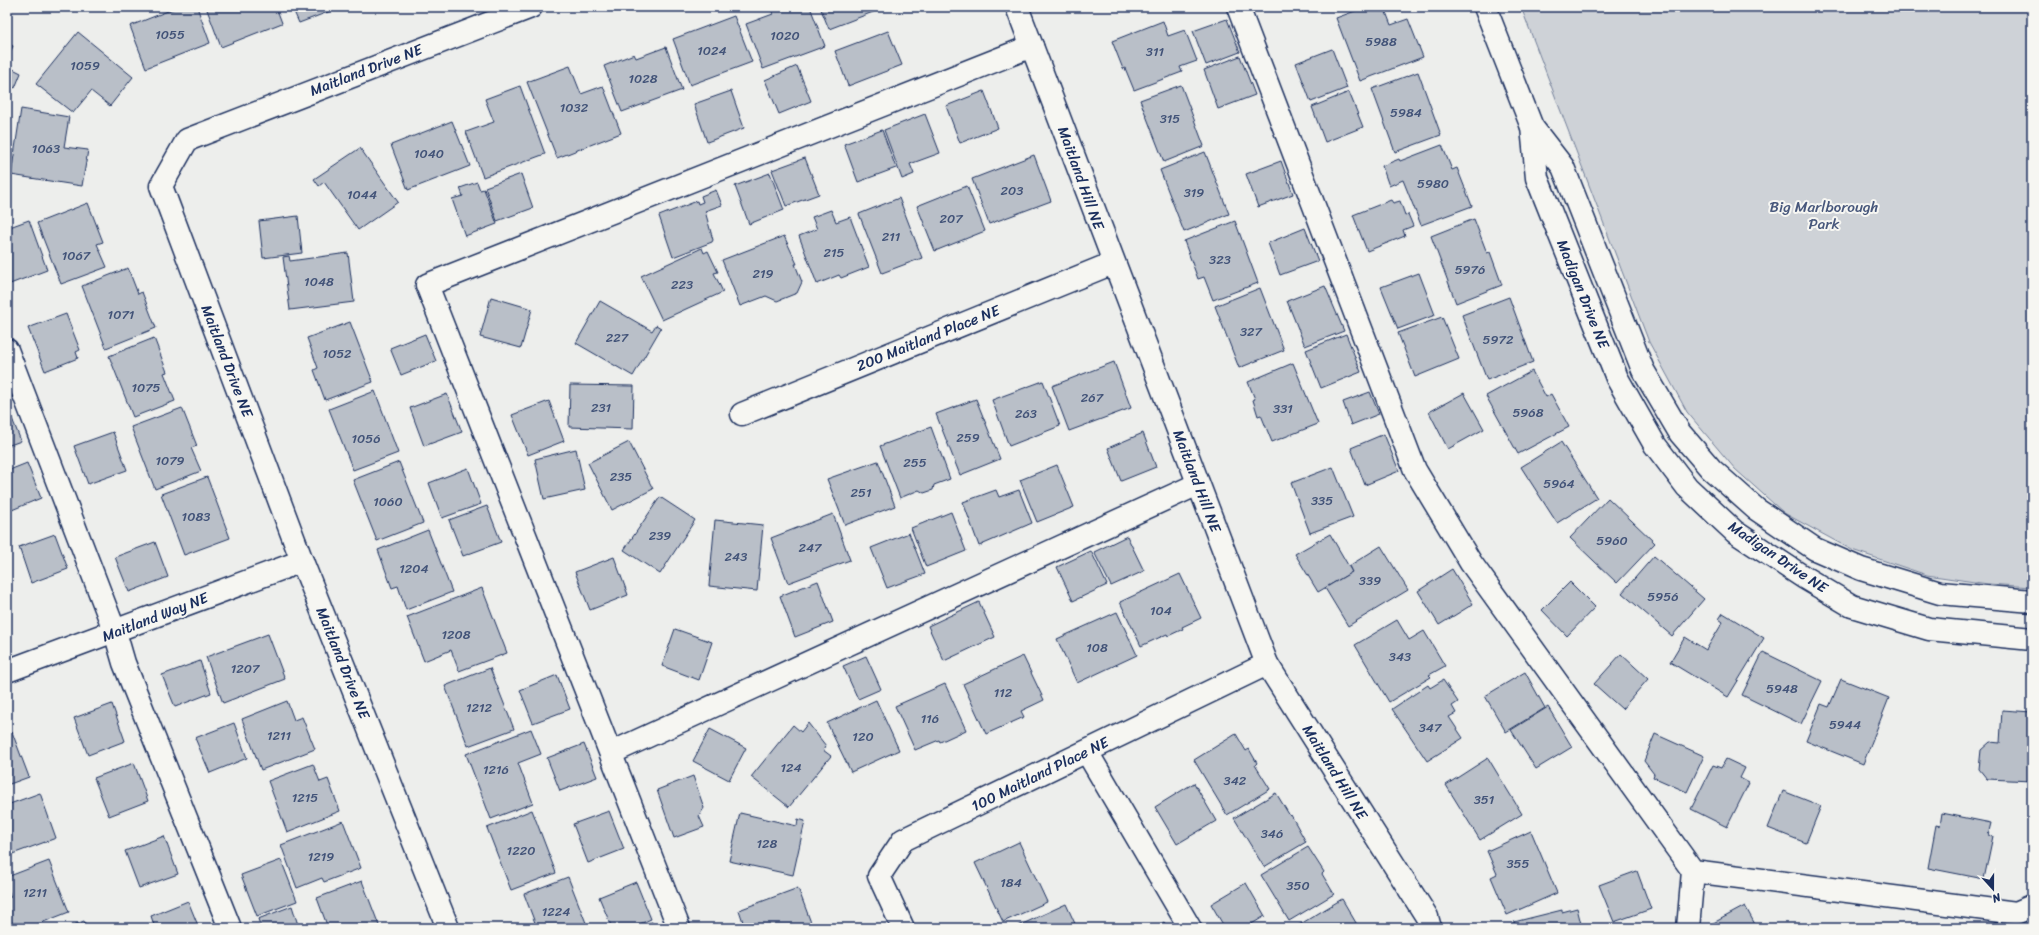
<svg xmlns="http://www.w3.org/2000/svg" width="2039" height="935" viewBox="0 0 2039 935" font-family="Sriracha,sans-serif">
<rect width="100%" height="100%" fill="#edeeec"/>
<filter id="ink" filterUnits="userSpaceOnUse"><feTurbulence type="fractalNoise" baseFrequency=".025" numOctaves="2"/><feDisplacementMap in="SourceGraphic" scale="8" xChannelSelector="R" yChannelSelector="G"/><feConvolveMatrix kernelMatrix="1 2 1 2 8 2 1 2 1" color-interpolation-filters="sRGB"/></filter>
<g filter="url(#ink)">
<path fill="#ced2d7" stroke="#74809a" d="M 1521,7 L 2032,7 L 2032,587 L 1988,584 L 1927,575 L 1852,550 L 1784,513 L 1735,469 L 1687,412 L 1649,342 Z"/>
<g fill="#b9bfc8" stroke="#1b2f5e">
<path d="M 178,7 L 197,7 L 210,43 L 146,68 L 130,26 Z"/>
<path d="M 206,7 L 276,7 L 282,23 L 221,47 Z"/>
<path d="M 292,7 L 336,7 L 336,9 L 299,23 Z"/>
<path d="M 770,7 L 810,7 L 825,46 L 763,69 L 746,24 L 773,14 Z"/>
<path d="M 820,7 L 886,7 L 829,29 Z"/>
<path d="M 1366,7 L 1384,7 L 1391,25 L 1408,19 L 1423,57 L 1360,81 L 1336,18 Z"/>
<path d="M 734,16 L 752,62 L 690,85 L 673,39 Z"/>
<path d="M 1227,19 L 1240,52 L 1206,65 L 1193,31 Z"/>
<path d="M 1163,21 L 1168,36 L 1185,30 L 1197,61 L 1180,67 L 1182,72 L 1134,90 L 1125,68 L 1123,69 L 1112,41 Z"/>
<path d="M 888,31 L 902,65 L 848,86 L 835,51 Z"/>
<path d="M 78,32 L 133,77 L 110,106 L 91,91 L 73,113 L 36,84 Z"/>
<path d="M 7,43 L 13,46 L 7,59 Z"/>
<path d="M 666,47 L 682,90 L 622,112 L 604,66 L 634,54 L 636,58 Z"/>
<path d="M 1332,49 L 1347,88 L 1311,102 L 1296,63 Z"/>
<path d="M 1240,56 L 1255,95 L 1218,109 L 1204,70 Z"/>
<path d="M 7,66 L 21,73 L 15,88 L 7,84 Z"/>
<path d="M 570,66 L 581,94 L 603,86 L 621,133 L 557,158 L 527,82 Z"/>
<path d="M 797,66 L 811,101 L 779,114 L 765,80 Z"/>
<path d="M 1418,72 L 1441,135 L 1395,152 L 1372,89 Z"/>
<path d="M 1181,85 L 1204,146 L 1164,162 L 1140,100 Z"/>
<path d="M 520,86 L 545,154 L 483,177 L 466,132 L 494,122 L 485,99 Z"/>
<path d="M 731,91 L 744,128 L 707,142 L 694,104 Z"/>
<path d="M 984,91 L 998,128 L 960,143 L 946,106 Z"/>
<path d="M 1349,92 L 1363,127 L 1325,142 L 1312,107 Z"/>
<path d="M 21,109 L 69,117 L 64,147 L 88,150 L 82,186 L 11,175 Z"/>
<path d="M 925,114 L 940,153 L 910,164 L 914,174 L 902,179 L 884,130 Z"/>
<path d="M 452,121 L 470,166 L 408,190 L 391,145 Z"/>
<path d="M 882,130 L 896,168 L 858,182 L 844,144 Z"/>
<path d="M 1442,145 L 1452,170 L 1457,168 L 1472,206 L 1421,225 L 1403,180 L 1389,186 L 1382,166 L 1399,159 L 1400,161 Z"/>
<path d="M 360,148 L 398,202 L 358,230 L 324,182 L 319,186 L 314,179 Z"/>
<path d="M 1205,152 L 1229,214 L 1184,232 L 1160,170 Z"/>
<path d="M 1034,155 L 1051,201 L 989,224 L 972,179 Z"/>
<path d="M 805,158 L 819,194 L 786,206 L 772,170 Z"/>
<path d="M 1281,161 L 1293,194 L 1258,207 L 1246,174 Z"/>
<path d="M 770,173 L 784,210 L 749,224 L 735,186 Z"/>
<path d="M 521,174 L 533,208 L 497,221 L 485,187 Z"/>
<path d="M 477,182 L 480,190 L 484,189 L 497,224 L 465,236 L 452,199 L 463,196 L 460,188 Z"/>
<path d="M 967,186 L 985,231 L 935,251 L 917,206 Z"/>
<path d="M 716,190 L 722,205 L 705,211 L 713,240 L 712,242 L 673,257 L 659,216 L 697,201 L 698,204 L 703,202 L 701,196 Z"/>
<path d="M 899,198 L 922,258 L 882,273 L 859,214 Z"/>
<path d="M 1391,200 L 1393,203 L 1400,201 L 1405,215 L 1408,214 L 1413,226 L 1403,230 L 1405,236 L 1367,251 L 1353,215 Z"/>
<path d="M 88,203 L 103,242 L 97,244 L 107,267 L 61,284 L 37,223 Z"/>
<path d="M 831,210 L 836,222 L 850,217 L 869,267 L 841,278 L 839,275 L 817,284 L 799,236 L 817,229 L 812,217 Z"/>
<path d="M 298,216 L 302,253 L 263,258 L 259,221 Z"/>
<path d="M 1474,219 L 1487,253 L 1490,252 L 1502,285 L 1456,303 L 1431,236 Z"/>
<path d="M 29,220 L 47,270 L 10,284 L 7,275 L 7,228 Z"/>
<path d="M 1235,221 L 1258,283 L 1213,300 L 1204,277 L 1198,279 L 1184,241 Z"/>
<path d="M 1305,228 L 1318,261 L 1280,275 L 1268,243 Z"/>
<path d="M 784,236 L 797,264 L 795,264 L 802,282 L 797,293 L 777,301 L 766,296 L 740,306 L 722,260 Z"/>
<path d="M 702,248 L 704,253 L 708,251 L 718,272 L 714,273 L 723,292 L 662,320 L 641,276 Z"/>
<path d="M 348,253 L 354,302 L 290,310 L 283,257 L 289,256 L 290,261 Z"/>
<path d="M 128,268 L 138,294 L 142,292 L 156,328 L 106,348 L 82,286 Z"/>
<path d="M 1419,273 L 1435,315 L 1398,329 L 1381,287 Z"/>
<path d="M 1325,286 L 1344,331 L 1305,346 L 1287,301 Z"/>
<path d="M 1260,288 L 1284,350 L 1239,368 L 1215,306 Z"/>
<path d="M 491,297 L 532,309 L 521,348 L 480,337 Z"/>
<path d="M 1509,297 L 1533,362 L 1487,380 L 1462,315 Z"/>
<path d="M 600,301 L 652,331 L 656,325 L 661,328 L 633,376 L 576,343 Z"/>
<path d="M 66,314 L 80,350 L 76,352 L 78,358 L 45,371 L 28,328 Z"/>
<path d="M 1442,317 L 1459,359 L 1415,377 L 1398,333 Z"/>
<path d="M 350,322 L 373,382 L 325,400 L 314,370 L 318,368 L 307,338 Z"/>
<path d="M 425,334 L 436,361 L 401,375 L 390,348 Z"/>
<path d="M 1346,334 L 1361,372 L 1321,388 L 1306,350 Z"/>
<path d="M 154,338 L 167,372 L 164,373 L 175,401 L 133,417 L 109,356 Z"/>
<path d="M 1114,362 L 1131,408 L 1069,431 L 1052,386 Z"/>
<path d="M 1293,363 L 1318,424 L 1272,442 L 1261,415 L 1258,416 L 1253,400 L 1255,399 L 1248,382 Z"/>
<path d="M 1532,371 L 1546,397 L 1551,394 L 1569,427 L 1518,454 L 1486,396 Z"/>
<path d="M 1043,381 L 1060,426 L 1009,446 L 992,400 Z"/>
<path d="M 570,385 L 634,386 L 633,429 L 569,427 Z"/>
<path d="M 375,391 L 398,453 L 353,470 L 329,409 Z"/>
<path d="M 1370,392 L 1379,414 L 1351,425 L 1343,402 Z"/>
<path d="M 1464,393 L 1484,429 L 1448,449 L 1429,412 Z"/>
<path d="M 447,394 L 462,432 L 424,446 L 410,408 Z"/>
<path d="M 976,399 L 1000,459 L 960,475 L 936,414 Z"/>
<path d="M 549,401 L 564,441 L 528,455 L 512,415 Z"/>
<path d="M 7,406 L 21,441 L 7,446 Z"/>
<path d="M 182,408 L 197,446 L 191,448 L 201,471 L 155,489 L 131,427 Z"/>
<path d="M 931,427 L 950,479 L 934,485 L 933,490 L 924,493 L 919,490 L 900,498 L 880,446 Z"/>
<path d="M 113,432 L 127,470 L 88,484 L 74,446 Z"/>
<path d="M 1143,433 L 1156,467 L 1121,481 L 1108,448 Z"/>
<path d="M 1384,434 L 1399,471 L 1365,485 L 1351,448 Z"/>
<path d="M 629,442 L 653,489 L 612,510 L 588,463 Z"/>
<path d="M 1561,442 L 1597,498 L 1557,523 L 1521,467 Z"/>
<path d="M 576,449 L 585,490 L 544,499 L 535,459 Z"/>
<path d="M 878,461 L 895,506 L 845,525 L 827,479 Z"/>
<path d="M 399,462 L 423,523 L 377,541 L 353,480 Z"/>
<path d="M 27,463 L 41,498 L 7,512 L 7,471 Z"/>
<path d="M 1057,465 L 1074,507 L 1037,522 L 1020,480 Z"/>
<path d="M 1333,467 L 1353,517 L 1310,533 L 1291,483 Z"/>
<path d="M 468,468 L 481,504 L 442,518 L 429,483 Z"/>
<path d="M 207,477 L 230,538 L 184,555 L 161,494 Z"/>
<path d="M 996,490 L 999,497 L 1019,490 L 1032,523 L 979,546 L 963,502 Z"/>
<path d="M 660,497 L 695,520 L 660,574 L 624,550 Z"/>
<path d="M 1608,498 L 1655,543 L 1617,583 L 1570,538 Z"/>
<path d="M 487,506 L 501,542 L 463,556 L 449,520 Z"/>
<path d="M 951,512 L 966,551 L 926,567 L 911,528 Z"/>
<path d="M 833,514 L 850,560 L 788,583 L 771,538 Z"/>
<path d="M 715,520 L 763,525 L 757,591 L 709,586 Z"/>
<path d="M 428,530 L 452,592 L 406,610 L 398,586 L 392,588 L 378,550 Z"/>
<path d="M 909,533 L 925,574 L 887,588 L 871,548 Z"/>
<path d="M 55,534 L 68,569 L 31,583 L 19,547 Z"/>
<path d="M 1330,534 L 1352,572 L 1318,592 L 1295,554 Z"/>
<path d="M 1127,536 L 1144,571 L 1111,586 L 1094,552 Z"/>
<path d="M 155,542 L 168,577 L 129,592 L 115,557 Z"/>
<path d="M 1381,546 L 1408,590 L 1348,626 L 1325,588 L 1352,572 L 1349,566 Z"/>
<path d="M 1091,551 L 1107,585 L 1073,601 L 1057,567 Z"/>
<path d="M 1654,556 L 1704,599 L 1672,636 L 1622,593 Z"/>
<path d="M 614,557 L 628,595 L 590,610 L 575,572 Z"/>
<path d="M 1452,569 L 1473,604 L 1439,625 L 1418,591 Z"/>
<path d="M 1180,574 L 1201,618 L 1182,627 L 1183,629 L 1168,636 L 1167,634 L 1141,646 L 1120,602 Z"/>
<path d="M 818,581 L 833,622 L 795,637 L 780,596 Z"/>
<path d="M 1570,582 L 1595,607 L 1567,636 L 1542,610 Z"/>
<path d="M 482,588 L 507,653 L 459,671 L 451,650 L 424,661 L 407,617 Z"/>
<path d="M 979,602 L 995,637 L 944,661 L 928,626 Z"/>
<path d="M 1117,612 L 1137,655 L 1077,683 L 1057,639 Z"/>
<path d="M 1723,613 L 1764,638 L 1728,697 L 1670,662 L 1685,637 L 1706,650 L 1723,622 L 1719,619 Z"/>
<path d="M 1397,620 L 1409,640 L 1424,631 L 1445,666 L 1429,675 L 1431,677 L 1389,702 L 1355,645 Z"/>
<path d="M 675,629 L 712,642 L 699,680 L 662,666 Z"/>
<path d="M 268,634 L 285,679 L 223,703 L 206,657 Z"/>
<path d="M 1763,652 L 1822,681 L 1801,724 L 1742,695 Z"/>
<path d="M 1621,654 L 1648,679 L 1622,709 L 1594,684 Z"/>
<path d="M 866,656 L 881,689 L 858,699 L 843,666 Z"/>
<path d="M 1023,656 L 1044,700 L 1021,711 L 1024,717 L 986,734 L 963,684 Z"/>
<path d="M 200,661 L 211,693 L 175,707 L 162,675 Z"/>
<path d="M 490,668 L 514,729 L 468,746 L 445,686 Z"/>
<path d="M 1525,672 L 1545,708 L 1506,732 L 1485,696 Z"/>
<path d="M 557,675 L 570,709 L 533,723 L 520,690 Z"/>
<path d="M 1841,679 L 1889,698 L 1863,764 L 1806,741 L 1821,704 L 1829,707 Z"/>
<path d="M 1443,680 L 1458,702 L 1452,706 L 1456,713 L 1449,717 L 1463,738 L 1427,761 L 1392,709 L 1428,685 L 1430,688 Z"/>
<path d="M 945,684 L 966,730 L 940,742 L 939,740 L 915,750 L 895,706 Z"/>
<path d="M 876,700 L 899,750 L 851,772 L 827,723 Z"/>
<path d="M 287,701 L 294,720 L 302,717 L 315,749 L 261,770 L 242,719 Z"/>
<path d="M 112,704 L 125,741 L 88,755 L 74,718 Z"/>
<path d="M 1548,707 L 1572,747 L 1536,769 L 1511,730 Z"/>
<path d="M 2002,710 L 2032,712 L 2032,781 L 1987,779 L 1979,769 L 1981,750 L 1990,742 L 2000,743 Z"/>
<path d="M 234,723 L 247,758 L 210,773 L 195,738 Z"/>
<path d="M 808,723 L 826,746 L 823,750 L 831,756 L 789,807 L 751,777 L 793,725 L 801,732 Z"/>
<path d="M 531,729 L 541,754 L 518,763 L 533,803 L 491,819 L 466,754 Z"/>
<path d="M 710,729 L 746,748 L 729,780 L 693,761 Z"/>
<path d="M 12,732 L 29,777 L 7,785 L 7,734 Z"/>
<path d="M 1236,734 L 1246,751 L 1249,749 L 1257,763 L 1255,765 L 1270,789 L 1227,815 L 1194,760 Z"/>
<path d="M 1655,734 L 1704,756 L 1687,792 L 1653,777 L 1654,774 L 1644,761 Z"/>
<path d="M 584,744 L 597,777 L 560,791 L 547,758 Z"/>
<path d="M 1488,758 L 1522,814 L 1480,840 L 1446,785 Z"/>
<path d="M 1726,759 L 1745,768 L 1740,778 L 1749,783 L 1727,827 L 1691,809 L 1713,765 L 1721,768 Z"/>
<path d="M 134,763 L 148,801 L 109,816 L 94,778 Z"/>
<path d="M 313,764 L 320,782 L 328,779 L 340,811 L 287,832 L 268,781 Z"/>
<path d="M 693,776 L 704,808 L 699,816 L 704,827 L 674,838 L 657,790 Z"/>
<path d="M 1194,783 L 1216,821 L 1177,844 L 1155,807 Z"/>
<path d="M 1783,791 L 1821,806 L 1806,843 L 1768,828 Z"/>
<path d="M 40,793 L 56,838 L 7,856 L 7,805 Z"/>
<path d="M 1276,793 L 1290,816 L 1291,815 L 1306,842 L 1264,867 L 1234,818 Z"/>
<path d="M 532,810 L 556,873 L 511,890 L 487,828 Z"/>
<path d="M 609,811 L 624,849 L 588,863 L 573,824 Z"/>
<path d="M 740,813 L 797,826 L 798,819 L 805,821 L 793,875 L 729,861 Z"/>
<path d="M 1942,813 L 1991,823 L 1988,835 L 1993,836 L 1984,879 L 1928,868 L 1936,825 L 1940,826 Z"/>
<path d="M 343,821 L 361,868 L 324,882 L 322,878 L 297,888 L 281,845 Z"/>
<path d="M 1531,831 L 1557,893 L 1507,915 L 1491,877 L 1497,874 L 1487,851 Z"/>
<path d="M 164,836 L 178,874 L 139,888 L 125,851 Z"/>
<path d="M 1019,842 L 1047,902 L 1003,922 L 975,863 Z"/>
<path d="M 1308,847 L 1324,872 L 1322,874 L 1334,894 L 1289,921 L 1261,875 Z"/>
<path d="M 281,860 L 297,901 L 257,916 L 241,875 Z"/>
<path d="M 49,861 L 69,912 L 28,928 L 14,928 L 7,911 L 7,898 L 11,897 L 7,887 L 7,877 Z"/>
<path d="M 1637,871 L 1651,909 L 1614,922 L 1599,885 Z"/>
<path d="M 568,877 L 588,928 L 537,928 L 524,894 Z"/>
<path d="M 362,881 L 380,928 L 328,928 L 317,898 Z"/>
<path d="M 636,882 L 651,919 L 631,928 L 612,928 L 599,897 Z"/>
<path d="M 1246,883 L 1265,916 L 1245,928 L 1225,928 L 1211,904 Z"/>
<path d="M 798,888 L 813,928 L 745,928 L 739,910 Z"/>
<path d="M 1342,899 L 1359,928 L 1294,928 Z"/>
<path d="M 188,901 L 199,928 L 155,928 L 151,916 Z"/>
<path d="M 1066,904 L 1077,928 L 1014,928 Z"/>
<path d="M 292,906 L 299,928 L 261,928 L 258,919 Z"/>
<path d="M 1745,906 L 1757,928 L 1704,928 Z"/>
<path d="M 1577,908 L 1582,928 L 1516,928 L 1514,922 L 1562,910 L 1562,912 Z"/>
<path d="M 84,921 L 87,928 L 65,928 Z"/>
<path d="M 652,922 L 654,928 L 635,928 Z"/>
<path d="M 1164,922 L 1168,928 L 1154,928 Z"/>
</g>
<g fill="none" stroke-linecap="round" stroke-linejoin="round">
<defs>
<g id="minor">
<path d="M 1017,7 L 1267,664 L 1427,917 L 1430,928"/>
<path d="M 1238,7 L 1415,470 L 1471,563 L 1693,871 L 2016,913 L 2032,906"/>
<path d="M 1485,7 L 1532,127 L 1563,167 L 1643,370 L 1680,433 L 1711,469 L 1756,509 L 1815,549 L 1861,569 L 1940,593 L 2032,601"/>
<path d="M 1532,127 L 1537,178 L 1617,378 L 1655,445 L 1687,487 L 1735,532 L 1805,578 L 1852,606 L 1929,629 L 2032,639"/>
<path d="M 7,350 L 115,632 L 124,663 L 230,928"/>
<path d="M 742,414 L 1113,263"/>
<path d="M 7,671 L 302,561"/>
<path d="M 1087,752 L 1190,928"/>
<path d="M 611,753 L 1198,484"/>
<path d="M 448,928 L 302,561 L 161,186 L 187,140 L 531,7"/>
<path d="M 679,928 L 427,285 L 1032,46"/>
<path d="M 903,928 L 879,876 L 903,840 L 1267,664"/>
<path d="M 1688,928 L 1693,871"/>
</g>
</defs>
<use href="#minor" stroke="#1b2f5e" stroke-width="25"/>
<use href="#minor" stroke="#f6f6f2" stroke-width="22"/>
</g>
</g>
<g text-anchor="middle" stroke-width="4" stroke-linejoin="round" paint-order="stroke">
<g font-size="13" fill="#425378">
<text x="170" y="39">1055</text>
<text x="785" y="40">1020</text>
<text x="1381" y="46">5988</text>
<text x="712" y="55">1024</text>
<text x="1155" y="56">311</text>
<text x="85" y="70">1059</text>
<text x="643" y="83">1028</text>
<text x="574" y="112">1032</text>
<text x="1406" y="117">5984</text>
<text x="1170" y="123">315</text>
<text x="46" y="153">1063</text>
<text x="429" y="158">1040</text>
<text x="1433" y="188">5980</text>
<text x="1012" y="195">203</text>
<text x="1194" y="197">319</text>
<text x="362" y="199">1044</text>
<text x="951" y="223">207</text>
<text x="891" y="241">211</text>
<text x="834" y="257">215</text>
<text x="76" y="260">1067</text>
<text x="1220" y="264">323</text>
<text x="1470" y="274">5976</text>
<text x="763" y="278">219</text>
<text x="319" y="286">1048</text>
<text x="682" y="289">223</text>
<text x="121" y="319">1071</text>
<text x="1251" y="336">327</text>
<text x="617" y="342">227</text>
<text x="1498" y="344">5972</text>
<text x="337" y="358">1052</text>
<text x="146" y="392">1075</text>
<text x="1092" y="402">267</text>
<text x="601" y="412">231</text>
<text x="1283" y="413">331</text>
<text x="1528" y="417">5968</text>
<text x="1026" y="418">263</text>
<text x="968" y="442">259</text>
<text x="366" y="443">1056</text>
<text x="170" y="465">1079</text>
<text x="915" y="467">255</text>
<text x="621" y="481">235</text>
<text x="1559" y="488">5964</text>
<text x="861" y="497">251</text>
<text x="1322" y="505">335</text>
<text x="388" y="506">1060</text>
<text x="196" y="521">1083</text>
<text x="660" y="540">239</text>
<text x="1612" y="545">5960</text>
<text x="810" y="552">247</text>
<text x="736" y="561">243</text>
<text x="414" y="573">1204</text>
<text x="1370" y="585">339</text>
<text x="1663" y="601">5956</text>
<text x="1161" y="615">104</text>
<text x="456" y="639">1208</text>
<text x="1097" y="652">108</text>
<text x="1400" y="661">343</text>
<text x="245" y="673">1207</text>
<text x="1782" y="693">5948</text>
<text x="1003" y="697">112</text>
<text x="479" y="712">1212</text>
<text x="930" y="723">116</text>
<text x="1845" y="729">5944</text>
<text x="1430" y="732">347</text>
<text x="279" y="740">1211</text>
<text x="863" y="741">120</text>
<text x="791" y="772">124</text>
<text x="496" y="774">1216</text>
<text x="1235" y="785">342</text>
<text x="305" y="802">1215</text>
<text x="1484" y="804">351</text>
<text x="1272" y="838">346</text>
<text x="767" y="848">128</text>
<text x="521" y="855">1220</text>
<text x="321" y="861">1219</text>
<text x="1518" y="868">355</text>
<text x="1011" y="887">184</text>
<text x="1298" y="890">350</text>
<text x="35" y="897">1211</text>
<text x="556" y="916">1224</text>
</g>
<g font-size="15" fill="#1b2f5e" stroke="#f6f6f2">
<text transform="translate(366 70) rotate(-21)" y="5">Maitland Drive NE</text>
<text transform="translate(1081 178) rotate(70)" y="5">Maitland Hill NE</text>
<text transform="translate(1583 294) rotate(68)" y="5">Madigan Drive NE</text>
<text transform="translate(928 338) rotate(-22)" y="5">200 Maitland Place NE</text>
<text transform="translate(227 361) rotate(69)" y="5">Maitland Drive NE</text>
<text transform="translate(1197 481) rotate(69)" y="5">Maitland Hill NE</text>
<text transform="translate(1778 557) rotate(34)" y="5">Madigan Drive NE</text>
<text transform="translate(155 617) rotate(-21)" y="5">Maitland Way NE</text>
<text transform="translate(343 663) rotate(68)" y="5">Maitland Drive NE</text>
<text transform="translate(1335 772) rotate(58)" y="5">Maitland Hill NE</text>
<text transform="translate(1040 774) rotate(-26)" y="5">100 Maitland Place NE</text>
</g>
<g font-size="15" fill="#48587c" stroke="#f6f6f2">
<text x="1824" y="212">Big Marlborough<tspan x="1824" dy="17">Park</tspan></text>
</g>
</g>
<rect width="2039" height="935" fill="none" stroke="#f6f6f2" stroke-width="24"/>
<rect x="12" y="12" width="2015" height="911" fill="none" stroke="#1b2f5e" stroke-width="1.5" filter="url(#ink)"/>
<g transform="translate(1993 889) rotate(159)" stroke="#f6f6f2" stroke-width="3" paint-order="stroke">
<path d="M0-3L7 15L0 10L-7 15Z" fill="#1b2f5e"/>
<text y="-6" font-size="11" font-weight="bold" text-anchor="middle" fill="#1b2f5e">N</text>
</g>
</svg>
